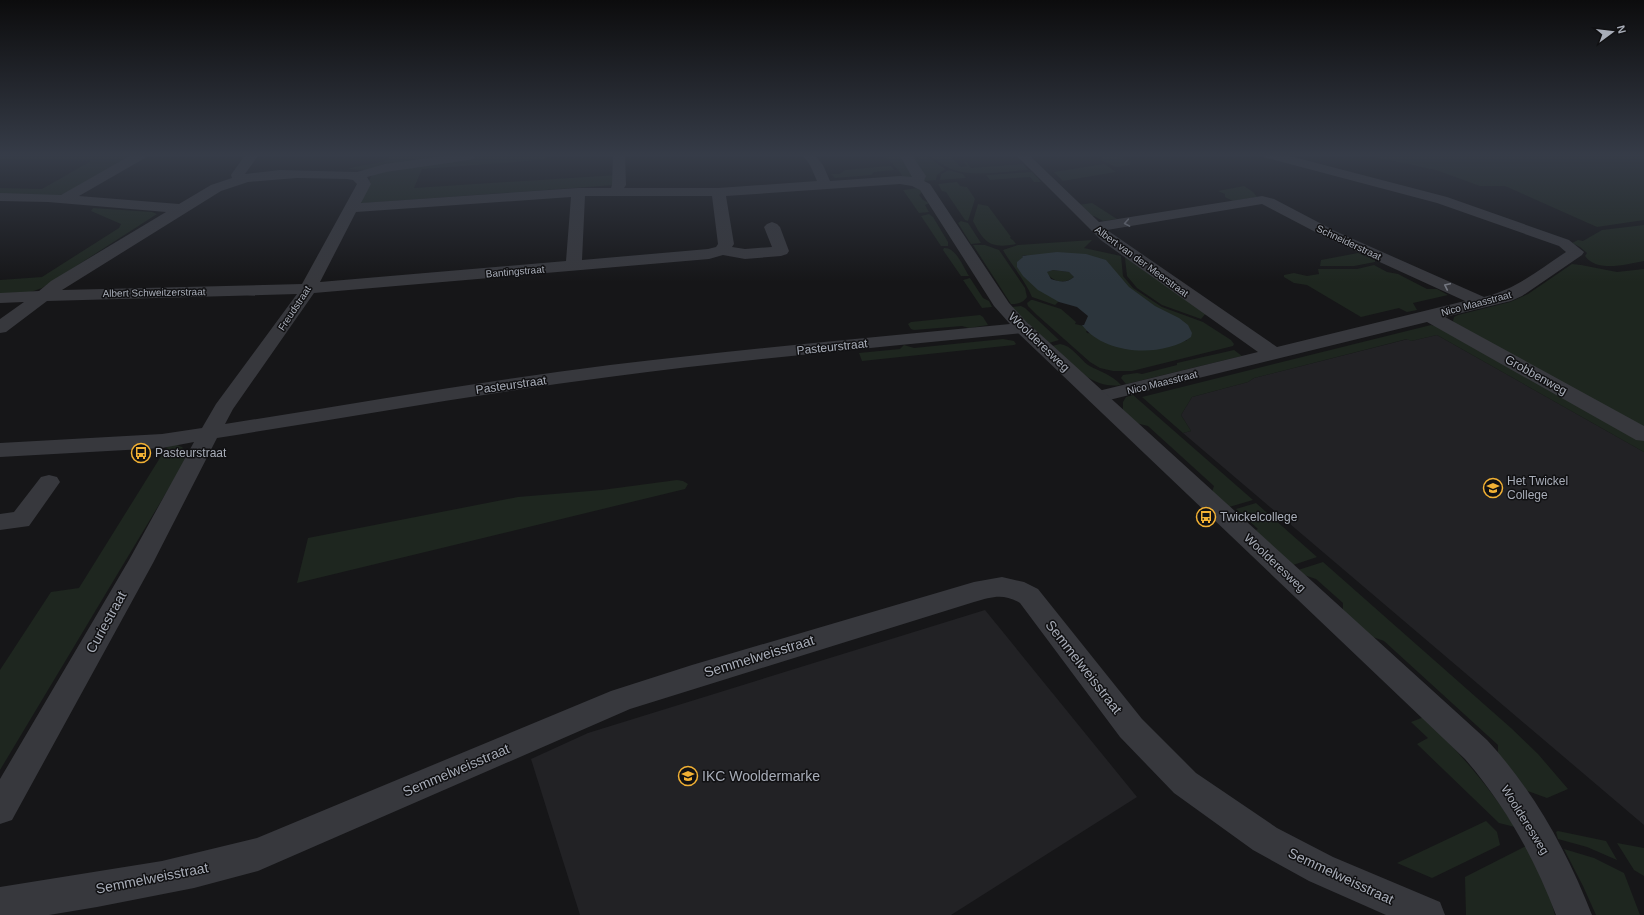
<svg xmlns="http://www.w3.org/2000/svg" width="1644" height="915" viewBox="0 0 1644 915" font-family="Helvetica,sans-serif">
<rect width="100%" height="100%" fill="#161618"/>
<g fill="#222225">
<path d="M 1437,335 L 1644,452 L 1644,825 L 1183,433 L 1191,431 L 1181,415 L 1192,397 L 1248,382 L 1254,378 L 1408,339 L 1411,341 Z"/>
<path d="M 985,610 L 1137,797 L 951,915 L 580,915 L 531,759 L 588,733 Z"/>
</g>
<g fill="#1e261f">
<path d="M 0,154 L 137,154 L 67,193 L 56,196 L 0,195 L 0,188 L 42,189 L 91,161 L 0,159 Z"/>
<path d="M 389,154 L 463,154 L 364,170 L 348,169 C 361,164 376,165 389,159 Z"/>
<path d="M 469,154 L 573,154 L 549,156 L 542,160 L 422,169 L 414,188 L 617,175 L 614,185 L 365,203 L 362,203 L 360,200 L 372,174 L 473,156 Z"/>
<path d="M 883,154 L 900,154 L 915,178 L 903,178 L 900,172 Z"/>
<path d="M 908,154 L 912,154 L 917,160 L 919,159 L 915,154 L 928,157 L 945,169 L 937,175 L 936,180 L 924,181 L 923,175 Z"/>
<path d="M 924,154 L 949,154 L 961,167 L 967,166 L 964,162 L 966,162 L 971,168 L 1023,164 L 1028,170 C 1004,171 974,178 951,169 C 942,165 934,157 924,154 Z"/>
<path d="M 1360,154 L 1644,154 L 1644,220 L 1597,227 L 1505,186 L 1480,186 L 1436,170 Z"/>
<path d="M 1115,155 L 1131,162 L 1130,165 L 1116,167 L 1101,160 L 1103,159 L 1100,157 Z"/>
<path d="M 1104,164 L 1116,172 L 1063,181 L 1054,172 Z"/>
<path d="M 888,166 L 891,166 L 894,170 L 874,172 L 871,175 L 835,178 L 831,174 L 840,174 L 845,170 Z"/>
<path d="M 949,170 L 963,174 L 966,178 L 940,180 L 941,174 Z"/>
<path d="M 1032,172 L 1041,182 L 1034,182 L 1030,177 L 990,180 L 986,175 Z"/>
<path d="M 957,182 L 960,186 L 967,187 L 975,199 L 968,221 L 965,220 L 946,192 L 942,191 L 938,184 Z"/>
<path d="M 1244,186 L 1253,192 L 1257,197 L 1233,201 L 1225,197 L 1225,194 L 1218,191 Z"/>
<path d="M 918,188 L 922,192 L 919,195 L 923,200 L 929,203 L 925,205 L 929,212 L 919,213 L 903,190 Z"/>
<path d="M 1092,203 L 1117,219 L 1103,221 L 1094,216 L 1089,216 L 1078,205 Z"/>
<path d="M 978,204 L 988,206 L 1011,237 L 1010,237 L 1011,239 L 1013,240 L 1016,244 C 991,249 984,243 973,221 Z"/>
<path d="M 93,208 L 152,212 L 157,214 L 42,288 L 28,293 L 0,296 L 0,280 L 42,277 L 119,228 L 121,224 L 91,211 Z"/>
<path d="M 929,214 L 933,217 L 948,242 L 948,246 L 941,246 L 921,216 Z"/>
<path d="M 961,221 L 968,223 L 981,243 L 971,244 L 958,223 Z"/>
<path d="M 1644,225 L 1644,261 C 1627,264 1597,273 1585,256 L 1587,253 L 1580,247 L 1572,243 L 1578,240 L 1583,241 L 1602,230 Z"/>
<path d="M 1092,240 L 1084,248 L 1121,256 L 1123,276 L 1133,288 L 1162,307 L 1203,322 L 1231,340 L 1234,344 L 1233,346 L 1132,371 L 1113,371 L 1100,368 L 1090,362 L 1037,315 L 1028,306 L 1027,303 L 1031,300 L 1033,300 L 1061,309 L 1076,322 L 1075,324 L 1084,326 L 1089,331 L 1086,331 L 1087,333 L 1187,341 L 1158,309 L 1133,293 L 1025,255 L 1022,256 L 1023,257 L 1017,263 L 1018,268 L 1059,301 L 1055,305 L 1032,297 C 1025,280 1012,266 1003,250 L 1018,245 Z"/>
<path d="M 973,245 L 985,245 L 999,250 L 1025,288 L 1027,297 C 1023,303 1018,304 1011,304 Z"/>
<path d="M 944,248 C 956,247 963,267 969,276 L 961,276 L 943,250 Z"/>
<path d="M 1358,253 L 1375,260 L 1375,262 L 1354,266 L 1320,266 L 1321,260 Z"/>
<path d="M 1128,257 L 1207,312 L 1201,319 L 1162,305 L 1137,288 L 1127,276 L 1125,258 Z"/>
<path d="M 1572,264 L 1581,265 L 1617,272 L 1644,269 L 1644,430 L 1455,325 L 1453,321 L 1454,317 L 1458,315 L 1510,302 L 1528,294 Z"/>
<path d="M 1374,265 L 1387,272 L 1398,274 L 1427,289 L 1437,289 L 1448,295 L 1413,303 L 1417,310 L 1407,312 L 1399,308 L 1361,317 L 1307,285 L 1294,283 L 1284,277 L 1284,275 L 1294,273 L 1307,276 L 1319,274 L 1318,269 L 1357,269 Z"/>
<path d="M 1053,270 L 1069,272 L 1074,277 C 1064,285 1053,282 1046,272 Z"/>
<path d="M 970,278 L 983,298 L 989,301 L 992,307 L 982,308 L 963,280 Z"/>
<path d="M 1021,306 L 1025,308 L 1059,340 L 1049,343 L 1020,317 L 1012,307 Z"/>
<path d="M 980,315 L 983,317 L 988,325 L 969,328 L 962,326 L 914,330 L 911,329 L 908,324 L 911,322 Z"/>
<path d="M 1431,325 L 1442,328 L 1644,440 L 1644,452 L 1437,335 L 1411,341 L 1407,339 L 1254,378 L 1248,382 L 1192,397 L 1181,415 L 1191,431 L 1183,433 L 1142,397 Z"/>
<path d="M 1003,339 L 1014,341 L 1016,344 L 1014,345 L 862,361 L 859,353 L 900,349 L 904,345 L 914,348 Z"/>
<path d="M 1060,344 C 1071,345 1080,359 1088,365 C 1100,372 1111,374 1121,385 C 1091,390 1072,363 1052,346 Z"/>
<path d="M 1234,350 L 1242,356 L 1126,384 L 1121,378 L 1123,375 L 1137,373 L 1142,374 L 1177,365 L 1177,363 Z"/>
<path d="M 1133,395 L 1253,500 L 1229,507 L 1212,492 L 1214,486 L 1148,426 L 1136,423 L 1123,410 L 1123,402 L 1126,397 Z"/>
<path d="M 174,444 L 182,447 L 186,452 L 187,458 L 0,770 L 0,670 L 51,592 L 79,588 L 168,445 Z"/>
<path d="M 677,480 L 683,481 L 688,484 L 685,489 L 297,583 L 308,538 L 518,497 L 602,490 Z"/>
<path d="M 1256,503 L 1317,557 L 1293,565 L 1254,531 L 1258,529 L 1236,509 Z"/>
<path d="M 1323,562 L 1511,728 L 1538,754 L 1568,789 L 1547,798 L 1525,790 L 1498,755 L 1498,745 L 1384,641 L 1370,636 L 1343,611 L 1343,603 L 1316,579 L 1304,575 L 1298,570 Z"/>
<path d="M 1424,717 C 1459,752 1488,785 1515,827 L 1499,823 L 1417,744 L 1428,738 L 1411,722 Z"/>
<path d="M 1486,821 L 1497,832 L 1500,845 L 1432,878 L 1397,863 Z"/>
<path d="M 1558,831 L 1606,841 L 1617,860 L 1587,847 L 1558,839 L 1556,832 Z"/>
<path d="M 1617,843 L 1644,848 L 1644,876 L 1634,870 Z"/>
<path d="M 1526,846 L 1549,894 L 1555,915 L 1466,915 L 1465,877 Z"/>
<path d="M 1564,849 L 1594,858 L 1624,873 L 1640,915 L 1596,915 L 1583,886 Z"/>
</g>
<path fill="#2c353c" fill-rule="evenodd" d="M 1057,252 L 1086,254 L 1106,260 L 1129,287 L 1155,306 L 1179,318 L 1188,325 L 1192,333 L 1191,337 C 1162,358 1104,355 1082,325 L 1084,325 L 1088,316 L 1077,307 L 1059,302 L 1038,290 L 1023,276 L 1017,267 L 1017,262 L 1023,257 L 1022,256 ZM 1053,270 L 1069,272 L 1074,277 C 1067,283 1060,282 1051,279 L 1047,272 Z"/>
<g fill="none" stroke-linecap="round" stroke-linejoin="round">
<g fill="#37383d" fill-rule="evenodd">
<path d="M 133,154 L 146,155 L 145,158 L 79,196 L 179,204 L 211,185 L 232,178 L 231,175 L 233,172 L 246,154 L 256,154 L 257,157 L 245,174 L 280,170 L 357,172 L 385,164 L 458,154 L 474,154 L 475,156 L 474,159 L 469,160 L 386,172 L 367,177 L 371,184 L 361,203 L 578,188 L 611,188 L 612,185 L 613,154 L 625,154 L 626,185 L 624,188 L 718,188 L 817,181 L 810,165 L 802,154 L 814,154 L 823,165 L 830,181 L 900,176 L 912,177 L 899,154 L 911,154 L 926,176 L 924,181 L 930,184 L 1009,303 L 1032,328 L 1029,332 L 1023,333 C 885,347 746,359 609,377 C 478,394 348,417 217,438 L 153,563 L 12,820 L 0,824 L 0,779 L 129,560 L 194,442 L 162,448 L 0,457 L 0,443 L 162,434 L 202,428 L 216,404 L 297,294 L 47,301 L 6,332 L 0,333 L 0,319 L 24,302 L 0,303 L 0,293 L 39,291 L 51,281 L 166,212 L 48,202 L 0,201 L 0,193 L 61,195 ZM 297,178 L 347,179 L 353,180 L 357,184 L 302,284 L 62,290 L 221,191 L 248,182 ZM 900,184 L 912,186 L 920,190 L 994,306 L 1010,324 C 876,337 743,349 610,365 C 481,381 353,404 225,424 L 233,409 L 314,293 L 709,259 L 723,255 L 745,259 L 781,256 L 787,254 L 789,251 L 780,227 L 777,224 L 772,222 L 767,224 L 764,227 L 772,247 L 745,249 L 732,247 L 734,244 L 726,196 ZM 585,196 L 712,196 L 718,244 L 716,247 L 708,249 L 582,260 ZM 571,197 L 566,261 L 320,282 L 356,212 Z"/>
<path d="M 1015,154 L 1028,154 L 1099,222 L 1262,196 L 1274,199 L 1335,231 L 1484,297 C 1515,290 1540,269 1566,252 L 1559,246 L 1437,203 L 1263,157 L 1262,154 L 1282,154 L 1447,197 L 1569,240 L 1584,252 L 1582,255 L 1522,296 L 1511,301 L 1445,317 L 1644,426 L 1644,441 L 1636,440 L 1427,322 L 1097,403 L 1090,401 L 1087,397 L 1090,393 L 1258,352 L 1102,241 ZM 1262,204 L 1325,237 L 1465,301 L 1277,347 L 1107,230 Z"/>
<path d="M 49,475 L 57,477 L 60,482 L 29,526 L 0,530 L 0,514 L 14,512 L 41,477 Z"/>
<path d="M 1002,577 L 1024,582 L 1038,589 L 1142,719 L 1196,773 L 1277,828 L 1333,857 L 1440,902 L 1445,915 L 1386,915 L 1309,881 L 1253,850 L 1174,793 L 1120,737 L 1020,603 C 1003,593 992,597 974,602 L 630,709 L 258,871 L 194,888 L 97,907 L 49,915 L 0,915 L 0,887 L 162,861 L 257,838 L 611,691 L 692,665 L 974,582 Z"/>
</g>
<path fill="#37383d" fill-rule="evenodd" d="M 1023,323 L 1029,324 L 1487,740 C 1534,791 1567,851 1592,915 L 1556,915 C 1535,859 1505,805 1465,759 L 1017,332 L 1014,328 L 1017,324 Z"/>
</g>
<defs><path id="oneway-chevron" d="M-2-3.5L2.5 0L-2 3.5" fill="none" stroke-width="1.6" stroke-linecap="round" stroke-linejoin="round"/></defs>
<g stroke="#757881">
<use href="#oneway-chevron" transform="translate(1127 223) rotate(170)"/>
<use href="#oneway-chevron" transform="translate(1447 286) rotate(-155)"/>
</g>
<linearGradient id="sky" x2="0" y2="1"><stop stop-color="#0c0c0d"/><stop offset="0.55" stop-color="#363c48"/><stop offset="1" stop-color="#363c48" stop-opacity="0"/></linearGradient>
<rect width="1644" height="282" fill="url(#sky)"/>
<defs>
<symbol id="bus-ring" viewBox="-11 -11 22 22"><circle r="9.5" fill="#111113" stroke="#f2b134" stroke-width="1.5"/><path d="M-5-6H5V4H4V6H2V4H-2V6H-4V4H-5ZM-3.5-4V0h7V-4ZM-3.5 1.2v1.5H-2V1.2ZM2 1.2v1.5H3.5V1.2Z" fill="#f2b134"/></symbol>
<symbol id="school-ring" viewBox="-11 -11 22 22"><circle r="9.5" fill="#111113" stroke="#f2b134" stroke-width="1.5"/><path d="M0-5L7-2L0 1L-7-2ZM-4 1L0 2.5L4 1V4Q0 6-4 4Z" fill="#f2b134"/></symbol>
</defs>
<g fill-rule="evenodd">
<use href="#bus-ring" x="130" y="442" width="22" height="22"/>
<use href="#school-ring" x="1482" y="477" width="22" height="22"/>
<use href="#bus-ring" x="1195" y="506" width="22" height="22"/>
<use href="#school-ring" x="677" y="765" width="22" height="22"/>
</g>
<g text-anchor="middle" stroke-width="3" stroke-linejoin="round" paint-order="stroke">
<g font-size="10" fill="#a8adb8" stroke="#111113">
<text transform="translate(1349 242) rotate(25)" y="4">Schneiderstraat</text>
<text transform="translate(1142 261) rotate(36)" y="4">Albert van der Meerstraat</text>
<text transform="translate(515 271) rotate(-5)" y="4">Bantingstraat</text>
<text transform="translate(154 292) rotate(-1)" y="4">Albert Schweitzerstraat</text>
<text transform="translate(1476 303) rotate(-15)" y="4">Nico Maasstraat</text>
<text transform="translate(294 308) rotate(-57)" y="4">Freudstraat</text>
<text transform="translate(1162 382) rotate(-14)" y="4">Nico Maasstraat</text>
</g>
<g font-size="12" fill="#a8adb8" stroke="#111113">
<text transform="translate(1039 342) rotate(44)" y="4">Woolderesweg</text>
<text transform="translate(832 347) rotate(-6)" y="4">Pasteurstraat</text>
<text transform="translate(1536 375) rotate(29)" y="4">Grobbenweg</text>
<text transform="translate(511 385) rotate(-8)" y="4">Pasteurstraat</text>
<text transform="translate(1275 563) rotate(43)" y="4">Woolderesweg</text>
<text transform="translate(1525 820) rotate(58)" y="4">Woolderesweg</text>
</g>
<g font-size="12" fill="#a8adb8" stroke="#111113" text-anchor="start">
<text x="155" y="457">Pasteurstraat</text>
<text x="1507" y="485">Het Twickel<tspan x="1507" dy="14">College</tspan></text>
<text x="1220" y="521">Twickelcollege</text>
</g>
<g font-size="14" fill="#a8adb8" stroke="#111113">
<text transform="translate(106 622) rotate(-61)" y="5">Curiestraat</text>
<text transform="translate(759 656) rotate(-17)" y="5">Semmelweisstraat</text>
<text transform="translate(1084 667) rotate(52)" y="5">Semmelweisstraat</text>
<text transform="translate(456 770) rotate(-23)" y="5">Semmelweisstraat</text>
<text transform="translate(1341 876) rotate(25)" y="5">Semmelweisstraat</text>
<text transform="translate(152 878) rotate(-11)" y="5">Semmelweisstraat</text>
</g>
<g font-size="14" fill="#a8adb8" stroke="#111113" text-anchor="start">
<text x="702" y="781">IKC Wooldermarke</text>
</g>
</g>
<g transform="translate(1612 32) rotate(75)" stroke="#111113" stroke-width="3" paint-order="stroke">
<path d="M0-3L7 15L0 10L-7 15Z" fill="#a8adb8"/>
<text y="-6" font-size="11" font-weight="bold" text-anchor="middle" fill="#a8adb8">N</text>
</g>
</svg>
